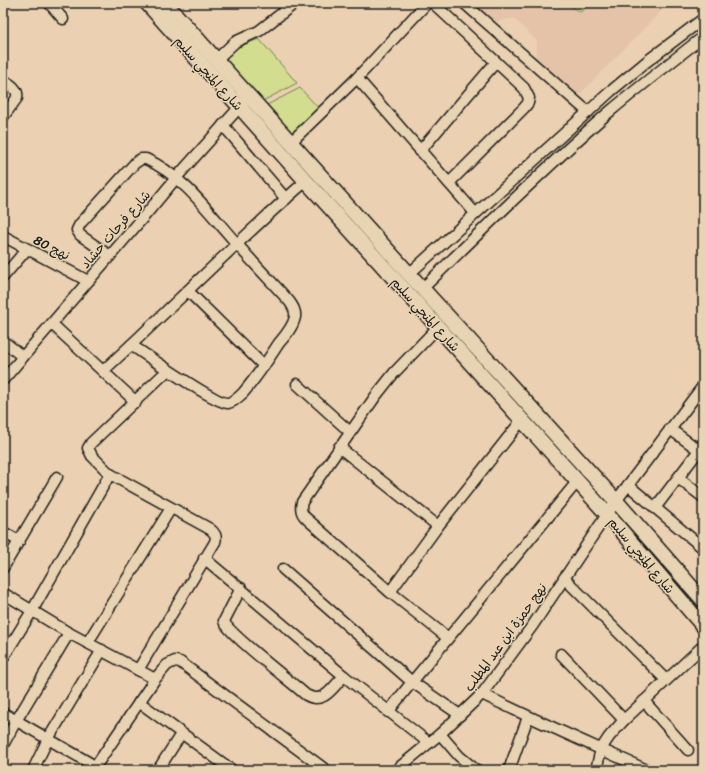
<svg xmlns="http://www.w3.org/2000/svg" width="706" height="773" viewBox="0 0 706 773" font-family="Sriracha,'Playpen Sans Arabic',sans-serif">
<rect width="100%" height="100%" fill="#ebd0b1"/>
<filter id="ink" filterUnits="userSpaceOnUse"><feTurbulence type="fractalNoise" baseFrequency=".025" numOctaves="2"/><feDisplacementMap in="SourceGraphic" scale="8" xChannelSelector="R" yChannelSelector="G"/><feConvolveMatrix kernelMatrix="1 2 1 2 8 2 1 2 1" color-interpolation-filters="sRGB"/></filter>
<g filter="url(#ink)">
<path fill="#e4c3a8" d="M 466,3 L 669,3 L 575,99 L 535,61 L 537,41 L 514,18 L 489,23 Z"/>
<g fill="#d2dd8f" stroke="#777c56">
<path d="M 571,3 L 588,3 L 589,4 L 587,7 L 580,12 L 573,8 Z"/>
<path d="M 259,39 L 297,83 L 261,102 L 215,52 L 223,46 L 238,47 Z"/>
<path d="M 300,88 L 324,114 L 294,137 L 265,106 Z"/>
</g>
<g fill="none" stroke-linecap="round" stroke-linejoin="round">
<defs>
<g id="street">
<path d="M 49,3 L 63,19"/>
<path d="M 433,3 L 524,88 L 529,98 L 528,103 L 524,108 L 449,183"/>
<path d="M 464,3 L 588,112"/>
<path d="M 216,60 L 235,42 L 259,31 L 295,3"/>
<path d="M 357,78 L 475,213"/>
<path d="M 3,80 C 10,84 19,89 17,98 L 3,117"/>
<path d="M 223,125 L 286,199"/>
<path d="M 290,143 L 357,78 L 427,3"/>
<path d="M 420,151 L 496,62"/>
<path d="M 3,236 L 88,281"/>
<path d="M 110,256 L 80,235 L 77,230 L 80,224 L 135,163 L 141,159 L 146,159 C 184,176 210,214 237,244 C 254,264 272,282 289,301 C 293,306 296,311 295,317 C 293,327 285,336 279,343 C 268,360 256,378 243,393 C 239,397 234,402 228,403 C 216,404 145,354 131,345 C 189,290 246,233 306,181"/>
<path d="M 409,274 L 611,91 L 646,62 L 703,19"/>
<path d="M 3,277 L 27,249"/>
<path d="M 422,289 C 483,229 544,169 608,113 C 639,87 671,62 703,37"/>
<path d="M 188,291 L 264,366"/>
<path d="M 52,324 L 136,402"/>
<path d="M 438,327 L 394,373 L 375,397 L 302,502 C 300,509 301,514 307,519 L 390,592 L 448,638"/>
<path d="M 3,341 L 23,357"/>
<path d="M 103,371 L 131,345"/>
<path d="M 3,380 L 147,213 L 176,178 L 244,102"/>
<path d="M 297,384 L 350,432"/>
<path d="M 670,429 L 703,453"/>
<path d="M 339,447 L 438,526"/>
<path d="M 678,478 L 703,497"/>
<path d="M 628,485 L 703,548"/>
<path d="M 655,508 L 703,445"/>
<path d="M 3,532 L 19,541"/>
<path d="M 204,558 L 344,676 L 429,743"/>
<path d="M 3,568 L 57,477"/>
<path d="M 283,569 L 412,682 L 460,715"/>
<path d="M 564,578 L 666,680"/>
<path d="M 241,588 L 224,621 C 226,632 294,684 306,695 C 324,705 332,688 344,676"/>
<path d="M 390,592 L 438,526 L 522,420"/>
<path d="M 3,593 L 69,633 L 155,679"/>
<path d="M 88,642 L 171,508"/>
<path d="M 561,654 L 624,720"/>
<path d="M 3,658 L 32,611 L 110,474"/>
<path d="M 138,670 L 215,542 C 217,536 215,533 210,529 L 110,474 L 92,456 L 88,448 L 91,443 L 168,370"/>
<path d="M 482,694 C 536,721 592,745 647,770"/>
<path d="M 644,701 L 688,750"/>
<path d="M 139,702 L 232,770"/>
<path d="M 388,712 L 412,682 L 577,482"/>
<path d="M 3,713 L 95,766"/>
<path d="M 440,734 L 459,756 L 476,770"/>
<path d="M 3,745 L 16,721 L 69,633"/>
<path d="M 33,770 L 48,739 L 102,650"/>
<path d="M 93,770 L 155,679 L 167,665 L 175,661 L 180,662 L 326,770"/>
<path d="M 158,770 L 181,734"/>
<path d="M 396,770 L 440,734 L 482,694 L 533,625 L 616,501 L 703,386"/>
<path d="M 509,770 L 528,717"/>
<path d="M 596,770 L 601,749 L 609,737 L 624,720 L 703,646"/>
</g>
<g id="secondary">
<path d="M 147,3 L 306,181 L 607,514 L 703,626"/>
<path d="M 165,3 L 409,274 L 616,501 L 703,600"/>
</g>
</defs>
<use href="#street" stroke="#1c1c1c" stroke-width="13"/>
<use href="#secondary" stroke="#1c1c1c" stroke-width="17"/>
<use href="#street" stroke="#e8d4b2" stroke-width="10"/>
<use href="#secondary" stroke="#e8d4b2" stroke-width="14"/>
</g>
</g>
<g text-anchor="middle" stroke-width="3" stroke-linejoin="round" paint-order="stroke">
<g font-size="13" fill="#1c1c1c" stroke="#e8d4b2">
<text transform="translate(209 73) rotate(48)" y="5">شارع المنجي سليم</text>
<text transform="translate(115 229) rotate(-49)" y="5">شارع فرحات حشاد</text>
<text transform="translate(52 247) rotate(27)" y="5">نهج 80</text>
<text transform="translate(426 314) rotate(48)" y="5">شارع المنجي سليم</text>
<text transform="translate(642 555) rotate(50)" y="5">شارع المنجي سليم</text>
<text transform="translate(505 637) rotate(-54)" y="5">نهج حمزة ابن عبد المطلب</text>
</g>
</g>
<rect width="706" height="773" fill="none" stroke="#e8d4b2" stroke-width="16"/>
<rect x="8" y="8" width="690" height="757" fill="none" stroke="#1c1c1c" stroke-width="1.5" filter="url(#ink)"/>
</svg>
